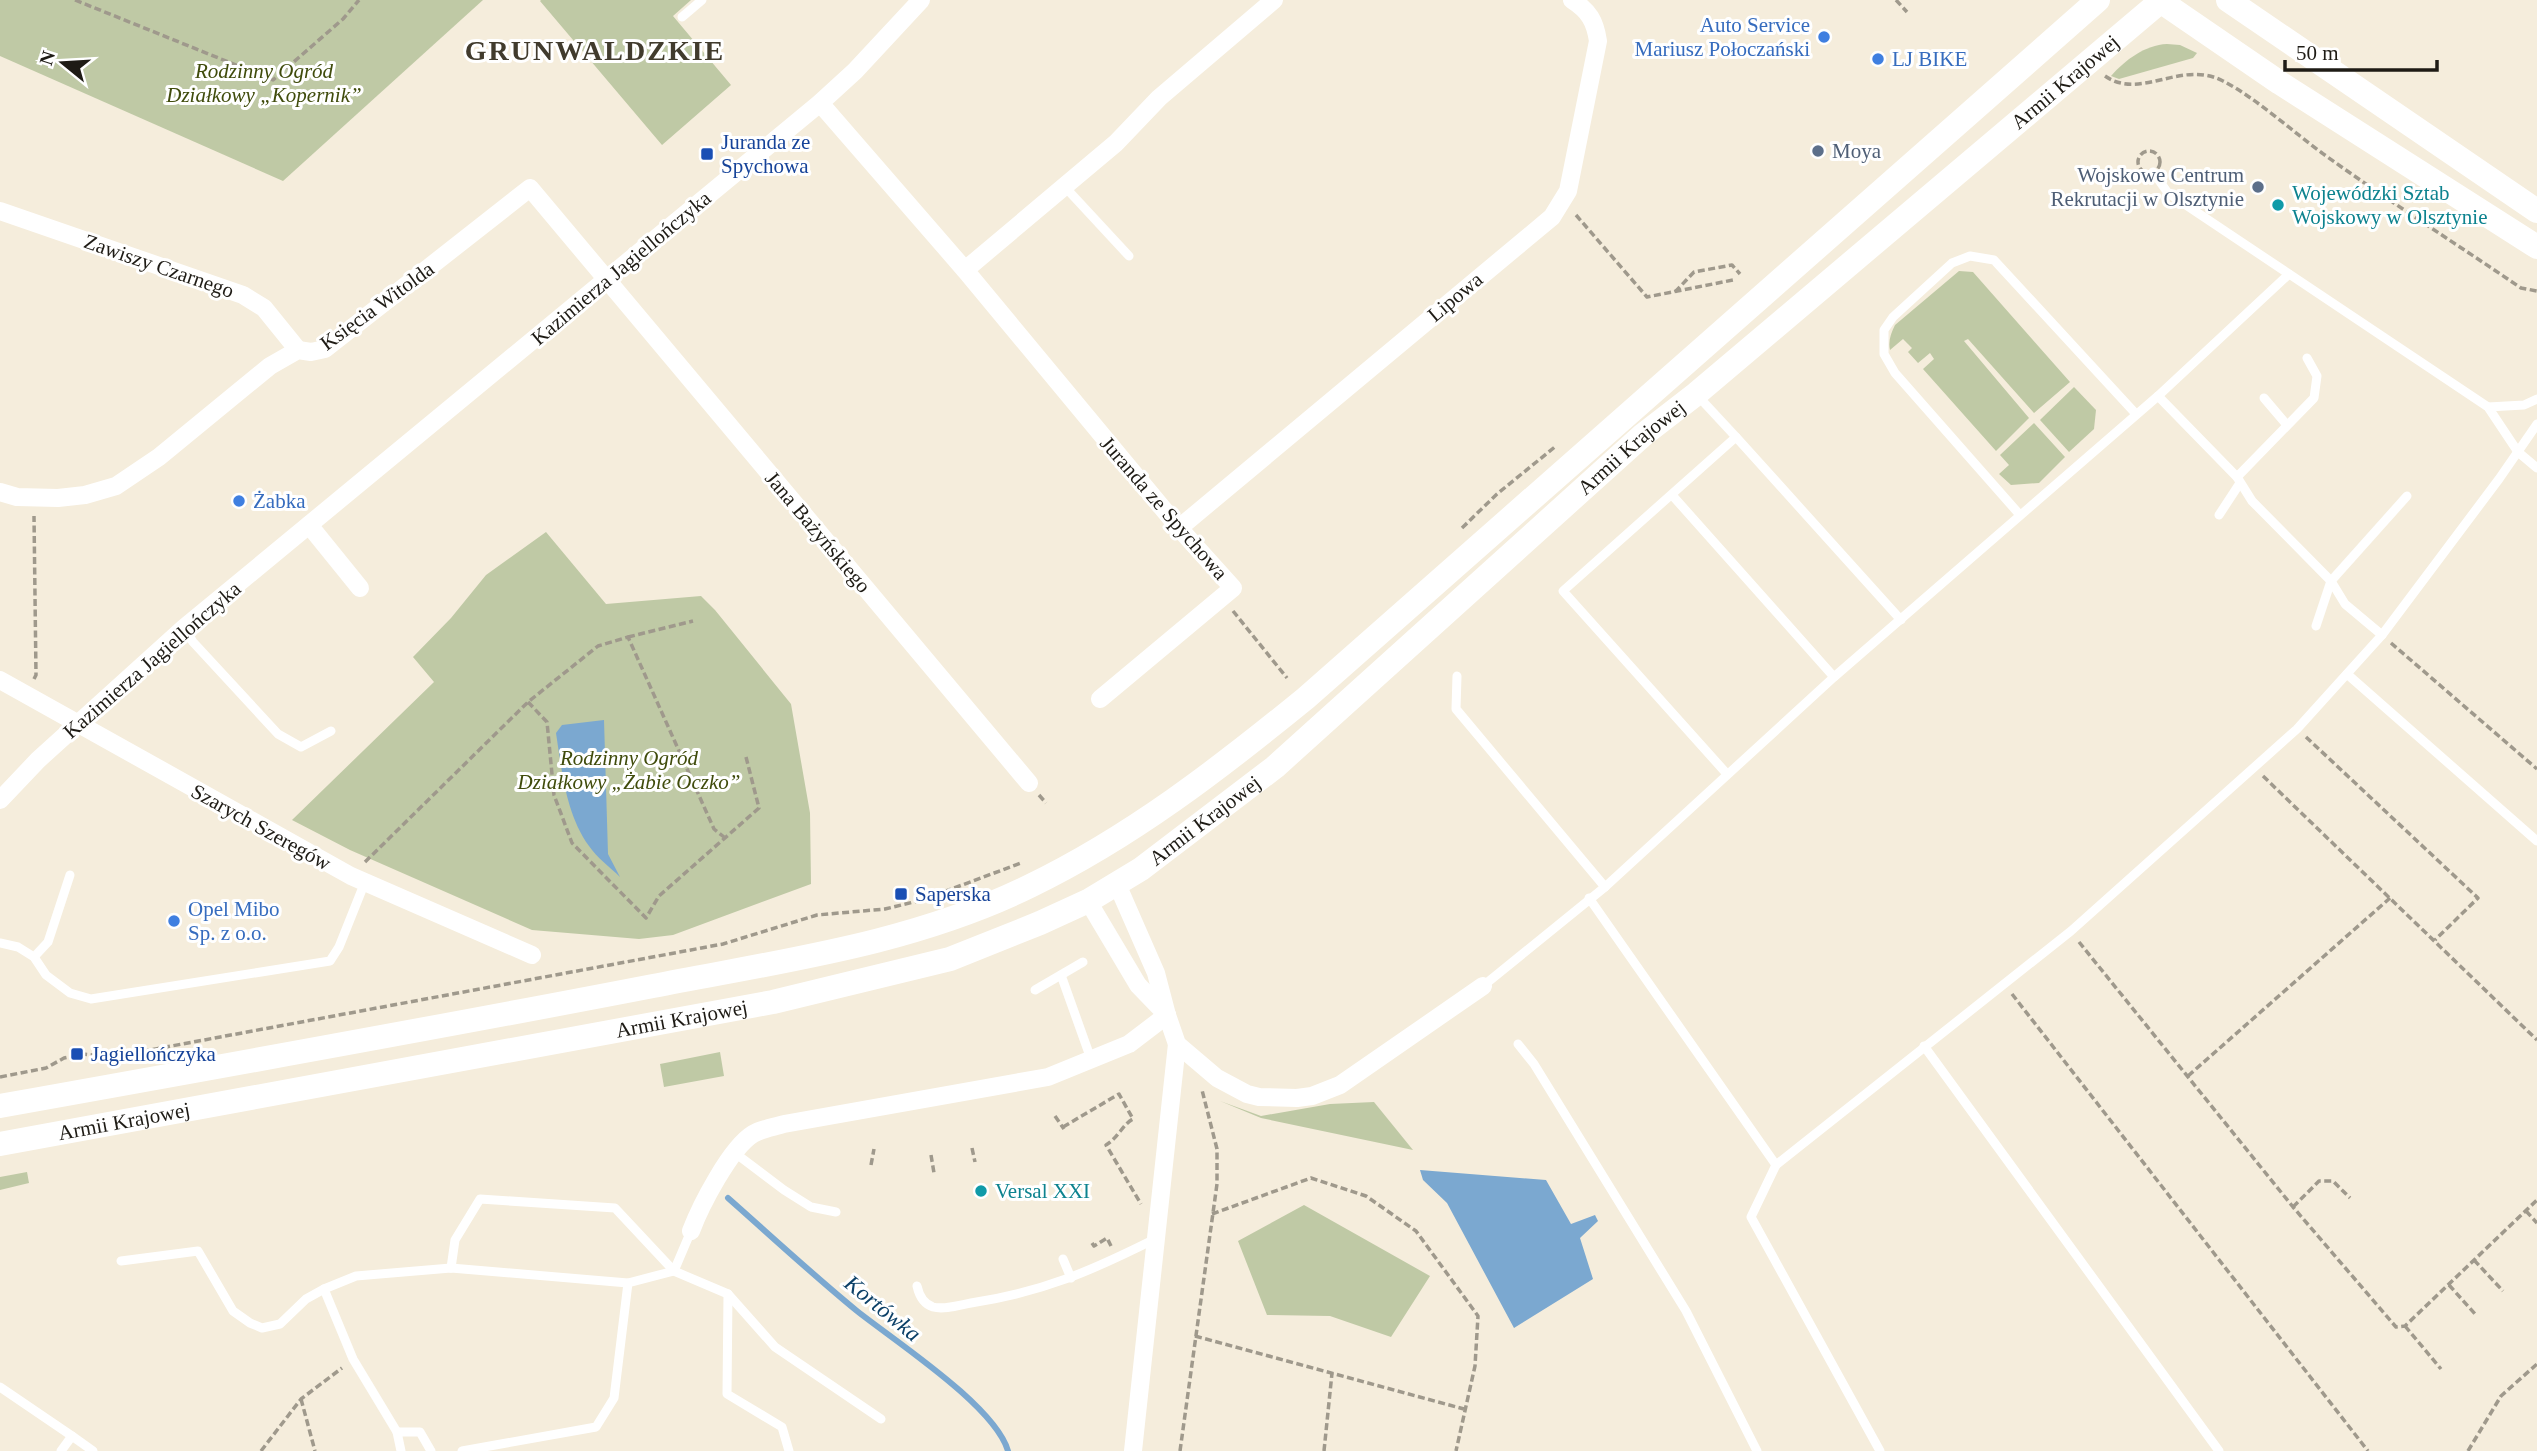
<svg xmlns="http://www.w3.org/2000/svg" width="2537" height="1451" viewBox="0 0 2537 1451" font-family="'Times New Roman',serif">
<rect width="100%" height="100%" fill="#f5eddc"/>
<g fill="#bfc9a5">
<path d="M 0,0 L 483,0 L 283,181 L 0,56 Z"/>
<path d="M 541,0 L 691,0 L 673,16 L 731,85 L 662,145 L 540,1 Z"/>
<path d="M 2167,44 L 2180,45 L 2197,53 L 2193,58 L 2119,79 L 2111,76 C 2125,60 2145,45 2167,44 Z"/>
<path d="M 1959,271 L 1973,272 L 2070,382 L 2034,413 L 1968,339 L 1964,341 L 2029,418 L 1996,451 L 1923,369 L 1934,359 L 1930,353 L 1918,363 L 1908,352 L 1912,348 L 1903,339 L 1890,350 C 1888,341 1891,333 1895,325 Z"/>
<path d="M 2074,387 L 2096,410 L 2094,429 L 2069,452 L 2040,420 Z"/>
<path d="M 2034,423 L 2065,457 L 2039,483 L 2011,485 L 1999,474 L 2009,465 L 2000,455 Z"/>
<path d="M 546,532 L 606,604 L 701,596 L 715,610 L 791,704 L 810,813 L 811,884 L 673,935 L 639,939 L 532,930 L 350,850 L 292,820 L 434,682 L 413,657 L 451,618 L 486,575 Z"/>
<path d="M 720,1052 L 724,1076 L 664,1087 L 660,1064 Z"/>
<path d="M 1220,1101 L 1261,1116 L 1330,1104 L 1374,1102 L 1413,1150 L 1261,1118 Z"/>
<path d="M 27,1172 L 29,1183 L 0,1190 L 0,1177 Z"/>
<path d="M 1304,1205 L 1430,1276 L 1391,1337 L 1330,1316 L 1267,1315 L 1238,1241 Z"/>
</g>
<g fill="#7ba8d0">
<path d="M 604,720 L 608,854 L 620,877 C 610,867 597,858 589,846 C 566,814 562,772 556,733 L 562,725 Z"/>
<path d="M 1420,1170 L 1546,1180 L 1571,1224 L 1595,1215 L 1598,1221 L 1580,1238 L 1593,1279 L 1514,1328 L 1447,1203 L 1423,1180 Z"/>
</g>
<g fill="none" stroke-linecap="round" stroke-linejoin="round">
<path stroke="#7ba8d0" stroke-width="6" d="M 728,1198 C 771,1236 813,1275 857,1311 C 896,1342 995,1406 1008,1451"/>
<g stroke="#9f998c" stroke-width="3.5" stroke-dasharray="7 3.5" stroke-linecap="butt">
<path d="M 75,0 L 273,80 L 343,19 L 359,0"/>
<path d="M 1896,0 L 1907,12"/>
<path d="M 2105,76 C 2141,101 2181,59 2223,81 C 2256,98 2292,131 2322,153 C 2387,200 2455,243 2521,288 L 2537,291"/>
<circle cx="2149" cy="162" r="11"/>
<path d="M 1576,215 L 1647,297 L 1733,280"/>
<path d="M 1675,292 L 1694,272 L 1732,265 L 1740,274"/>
<path d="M 1462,528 L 1497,494 L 1556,446"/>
<path d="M 1233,611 L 1287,678"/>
<path d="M 628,637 L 693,621"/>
<path d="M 2391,643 L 2537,769"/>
<path d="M 34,679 L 36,675 L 34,516"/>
<path d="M 528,702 L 547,722 L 554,795 L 572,843 L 646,918 L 659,896 L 759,808 L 746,757"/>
<path d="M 2306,737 L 2478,898 L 2435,940"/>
<path d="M 2263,776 L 2537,1040"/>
<path d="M 1039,795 L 1046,803"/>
<path d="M 365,862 L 528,702 L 598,646 L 628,637 L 714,829 L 724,837"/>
<path d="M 2079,942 L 2293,1207 L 2396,1327 L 2405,1326 L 2537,1200"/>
<path d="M 2012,994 L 2368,1451"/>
<path d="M 2188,1076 L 2390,898"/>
<path d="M 0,1077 L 46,1068 L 64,1058 L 83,1054 L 112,1057 L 723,944 L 817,915 L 885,909 L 922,900 L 1021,863"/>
<path d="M 1055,1116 L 1064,1129"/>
<path d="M 1063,1127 L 1119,1094 L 1133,1119 C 1123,1124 1118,1138 1106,1145 L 1141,1204"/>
<path d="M 972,1148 L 975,1162"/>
<path d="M 931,1155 L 934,1173"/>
<path d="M 871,1165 L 874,1149"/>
<path d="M 2293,1207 L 2319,1181 L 2333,1181 L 2350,1198"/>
<path d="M 2526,1211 L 2537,1223"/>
<path d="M 1212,1214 L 1311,1178 L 1366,1196 L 1416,1231 L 1478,1316 L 1475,1366 L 1456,1451"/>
<path d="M 1092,1243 L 1094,1246 L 1107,1238 L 1111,1246"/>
<path d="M 2474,1260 L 2503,1291"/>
<path d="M 2449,1285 L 2476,1315"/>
<path d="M 2405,1326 L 2441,1369"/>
<path d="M 1195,1336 L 1464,1409"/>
<path d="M 301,1399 L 315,1451"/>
<path d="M 261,1451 L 301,1399 L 342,1368"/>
<path d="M 1180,1451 L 1217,1184 L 1217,1149 L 1202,1090"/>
<path d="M 1324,1451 L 1332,1373"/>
<path d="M 2468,1451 L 2501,1396 L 2537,1364"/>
</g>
<g stroke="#fff" stroke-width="9">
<path d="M 682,17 L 702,0"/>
<path d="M 2153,172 L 2168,193 L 2488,407 L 2518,452 L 2537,468"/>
<path d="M 1065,187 L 1129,256"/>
<path d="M 1697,395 L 1736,437"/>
<path d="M 2158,396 L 2237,477 L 2252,501 L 2331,581 L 2345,604 L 2382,635"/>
<path d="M 2264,398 L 2287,425"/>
<path d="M 2488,407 L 2524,405 L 2537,399"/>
<path d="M 2237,477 L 2314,398 L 2317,376 L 2307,358"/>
<path d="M 1672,495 L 1834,677"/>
<path d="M 2020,515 L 1895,373 L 1884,354 L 1884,330 L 1893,317 L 1952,263 L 1970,256 L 1994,260 L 2136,414"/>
<path d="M 2219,515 L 2240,483"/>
<path d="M 2316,626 L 2331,581 L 2407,496"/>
<path d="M 184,628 L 193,642 L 278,734 L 301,747 L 331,731"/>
<path d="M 2347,674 L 2537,841"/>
<path d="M 1457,676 L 1456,709 L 1605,887"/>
<path d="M 1727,774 L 1563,591 L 1736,437 L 1901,620"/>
<path d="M 1589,898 L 1776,1165"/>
<path d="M 0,943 L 18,947 L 34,957 L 46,975 L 70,993 L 91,999 L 330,961 L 339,947 L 365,882"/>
<path d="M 34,957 L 48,942 L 70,875"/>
<path d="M 1061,975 L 1091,1059"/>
<path d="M 1483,986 L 1605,887 L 1834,677 L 2158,396 L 2289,274"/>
<path d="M 1035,990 L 1083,962"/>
<path d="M 1518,1044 L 1534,1064 L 1686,1311 L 1757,1451"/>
<path d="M 1924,1046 L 2219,1451"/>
<path d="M 735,1153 L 784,1190 L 811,1207 L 836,1212"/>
<path d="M 1063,1259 L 1071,1278"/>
<path d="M 121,1261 L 198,1251 L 233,1311 L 250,1323 L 262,1328 L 280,1324 L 306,1299 L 324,1289 L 356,1276 L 451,1268 L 628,1283"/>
<path d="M 451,1268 L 455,1240 L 480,1199 L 615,1208 L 674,1271 L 728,1294 L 775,1347 L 881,1419"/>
<path d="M 917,1286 C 919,1295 924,1304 933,1307 C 944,1310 960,1305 971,1303 C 1043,1292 1091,1271 1155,1239"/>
<path d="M 324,1289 L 353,1359 L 397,1432"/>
<path d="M 728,1294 L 727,1394 L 782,1427 L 789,1451"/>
<path d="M 0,1387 L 72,1436"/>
<path d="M 61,1451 L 72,1436 L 93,1451"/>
<path d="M 401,1451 L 397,1432 L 420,1432 L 431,1451"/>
<path d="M 462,1451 L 596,1427 L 614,1398 L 628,1283 L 674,1271 L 691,1231"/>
<path d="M 1880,1451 L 1751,1217 L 1776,1165 L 2071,931 L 2297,729 L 2382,635 L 2499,479 L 2537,424"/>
</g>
<g stroke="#fff" stroke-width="18">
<path d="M 820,103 L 965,270 L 1179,528 L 1233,588 L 1100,699"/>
<path d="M 0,211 L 243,295 L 264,308 L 298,350"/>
<path d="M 965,270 L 1116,143 L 1159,98 L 1274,0"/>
<path d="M 0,492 L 17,497 L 58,498 L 85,495 L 116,486 L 159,457 L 270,366 L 298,350 L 311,352 L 325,349 L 530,188 L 1029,783"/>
<path d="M 309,525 L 360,588"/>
<path d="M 1179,528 L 1552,217 L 1568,191 L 1598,41 C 1595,21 1589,11 1572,0"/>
<path d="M 0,680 L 351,876 L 532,955"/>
<path d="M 0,800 L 38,760 L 184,628 L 820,103 L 855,71 L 921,0"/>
<path d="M 1117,884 L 1156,973 L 1167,1015 L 1177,1044 L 1217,1078 L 1247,1094 L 1259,1097 L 1297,1098 L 1312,1096 L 1340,1085 L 1483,986"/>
<path d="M 1088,901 L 1138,985 L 1167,1015"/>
<path d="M 691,1231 C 700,1207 730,1148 753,1134 C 761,1129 775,1127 784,1124 L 1048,1077 L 1129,1044 L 1167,1015"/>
<path d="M 1133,1451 L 1177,1044"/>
</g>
<g stroke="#fff" stroke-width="24">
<path d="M 2159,0 L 2280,83 L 2537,247"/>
<path d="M 2228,0 L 2537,211"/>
<path d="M 0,1106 C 218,1067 436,1028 653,986 C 780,961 912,944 1030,886 C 1131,837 1219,769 1306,698 L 2098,0"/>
<path id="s1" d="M 0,1144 L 773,1002 L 950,959 L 1040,923 L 1088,901 L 1141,869 L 1275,767 L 1643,435 L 1696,394 L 2162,0"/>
</g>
</g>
<g fill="#3f7fe0" stroke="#fff" stroke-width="2.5">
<circle cx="1824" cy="37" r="7"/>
<circle cx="1878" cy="59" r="7"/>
<circle cx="239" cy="501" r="7"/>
<circle cx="174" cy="921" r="7"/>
</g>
<g fill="#5c6f8a" stroke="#fff" stroke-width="2.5">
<circle cx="1818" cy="151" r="7"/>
<circle cx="2258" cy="187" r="7"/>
</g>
<g fill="#1a4fb4" stroke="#fff" stroke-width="2.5">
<rect x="700" y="147" width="14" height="14" rx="3.5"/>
<rect x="894" y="887" width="14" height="14" rx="3.5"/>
<rect x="70" y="1047" width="14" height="14" rx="3.5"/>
</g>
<g fill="#0f9aa8" stroke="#fff" stroke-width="2.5">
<circle cx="2278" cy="205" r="7"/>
<circle cx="981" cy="1191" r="7"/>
</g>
<g text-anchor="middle" stroke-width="6" stroke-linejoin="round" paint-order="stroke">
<g font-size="21" fill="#366cbe" stroke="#fff" text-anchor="start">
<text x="1810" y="32" text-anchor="end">Auto Service<tspan x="1810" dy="24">Mariusz Połoczański</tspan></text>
<text x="1892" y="66">LJ BIKE</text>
<text x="253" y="508">Żabka</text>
<text x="188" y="916">Opel Mibo<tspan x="188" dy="24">Sp. z o.o.</tspan></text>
</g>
<g font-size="21" font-style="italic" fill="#404c0c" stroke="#fff">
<text x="264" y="78">Rodzinny Ogród<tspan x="264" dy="24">Działkowy „Kopernik”</tspan></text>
<text x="629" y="765">Rodzinny Ogród<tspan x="629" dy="24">Działkowy „Żabie Oczko”</tspan></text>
</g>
<g font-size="21" fill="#1e1b15" stroke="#fff">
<text dy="7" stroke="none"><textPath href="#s1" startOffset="2394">Armii Krajowej</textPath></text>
<text transform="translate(159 266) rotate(19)" y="7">Zawiszy Czarnego</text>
<text transform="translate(621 268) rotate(-40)" y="7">Kazimierza Jagiellończyka</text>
<text transform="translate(1455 297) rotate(-40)" y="7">Lipowa</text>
<text transform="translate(377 306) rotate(-36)" y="7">Księcia Witolda</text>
<text dy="7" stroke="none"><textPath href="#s1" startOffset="1827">Armii Krajowej</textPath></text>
<text transform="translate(1164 508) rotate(49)" y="7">Juranda ze Spychowa</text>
<text transform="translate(818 532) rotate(50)" y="7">Jana Bażyńskiego</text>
<text transform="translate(152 660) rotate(-41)" y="7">Kazimierza Jagiellończyka</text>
<text dy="7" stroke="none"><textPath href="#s1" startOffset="1260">Armii Krajowej</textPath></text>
<text transform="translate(261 827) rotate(29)" y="7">Szarych Szeregów</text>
<text dy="7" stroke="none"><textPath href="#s1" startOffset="693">Armii Krajowej</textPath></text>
<text dy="7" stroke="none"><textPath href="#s1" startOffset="126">Armii Krajowej</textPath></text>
</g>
<g font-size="21" fill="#164399" stroke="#fff" text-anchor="start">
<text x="721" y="149">Juranda ze<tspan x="721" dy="24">Spychowa</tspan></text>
<text x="915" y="901">Saperska</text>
<text x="91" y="1061">Jagiellończyka</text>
</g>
<g font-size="21" fill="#4e5e75" stroke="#fff" text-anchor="start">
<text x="1832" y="158">Moya</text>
<text x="2244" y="182" text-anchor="end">Wojskowe Centrum<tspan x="2244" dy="24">Rekrutacji w Olsztynie</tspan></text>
</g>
<g font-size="21" fill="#0d838f" stroke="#fff" text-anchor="start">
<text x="2292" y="200">Wojewódzki Sztab<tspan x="2292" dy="24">Wojskowy w Olsztynie</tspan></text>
<text x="995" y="1198">Versal XXI</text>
</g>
<g font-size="23" font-style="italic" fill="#0d4168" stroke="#fff">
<text transform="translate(883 1308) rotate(39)" y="8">Kortówka</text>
</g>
<g font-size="28" font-weight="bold" letter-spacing="2" fill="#413b2d" stroke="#fff">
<text x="595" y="60">GRUNWALDZKIE</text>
</g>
</g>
<g transform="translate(63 63) rotate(288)" stroke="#ffffff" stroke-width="5" paint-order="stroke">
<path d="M0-5L12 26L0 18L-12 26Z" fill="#1e1b15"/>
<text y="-10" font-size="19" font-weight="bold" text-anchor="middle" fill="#1e1b15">N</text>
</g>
<path d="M2285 60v10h152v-10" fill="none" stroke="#1e1b15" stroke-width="3.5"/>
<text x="2296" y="60" font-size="21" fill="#1e1b15" stroke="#ffffff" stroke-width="5" paint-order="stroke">50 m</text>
</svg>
